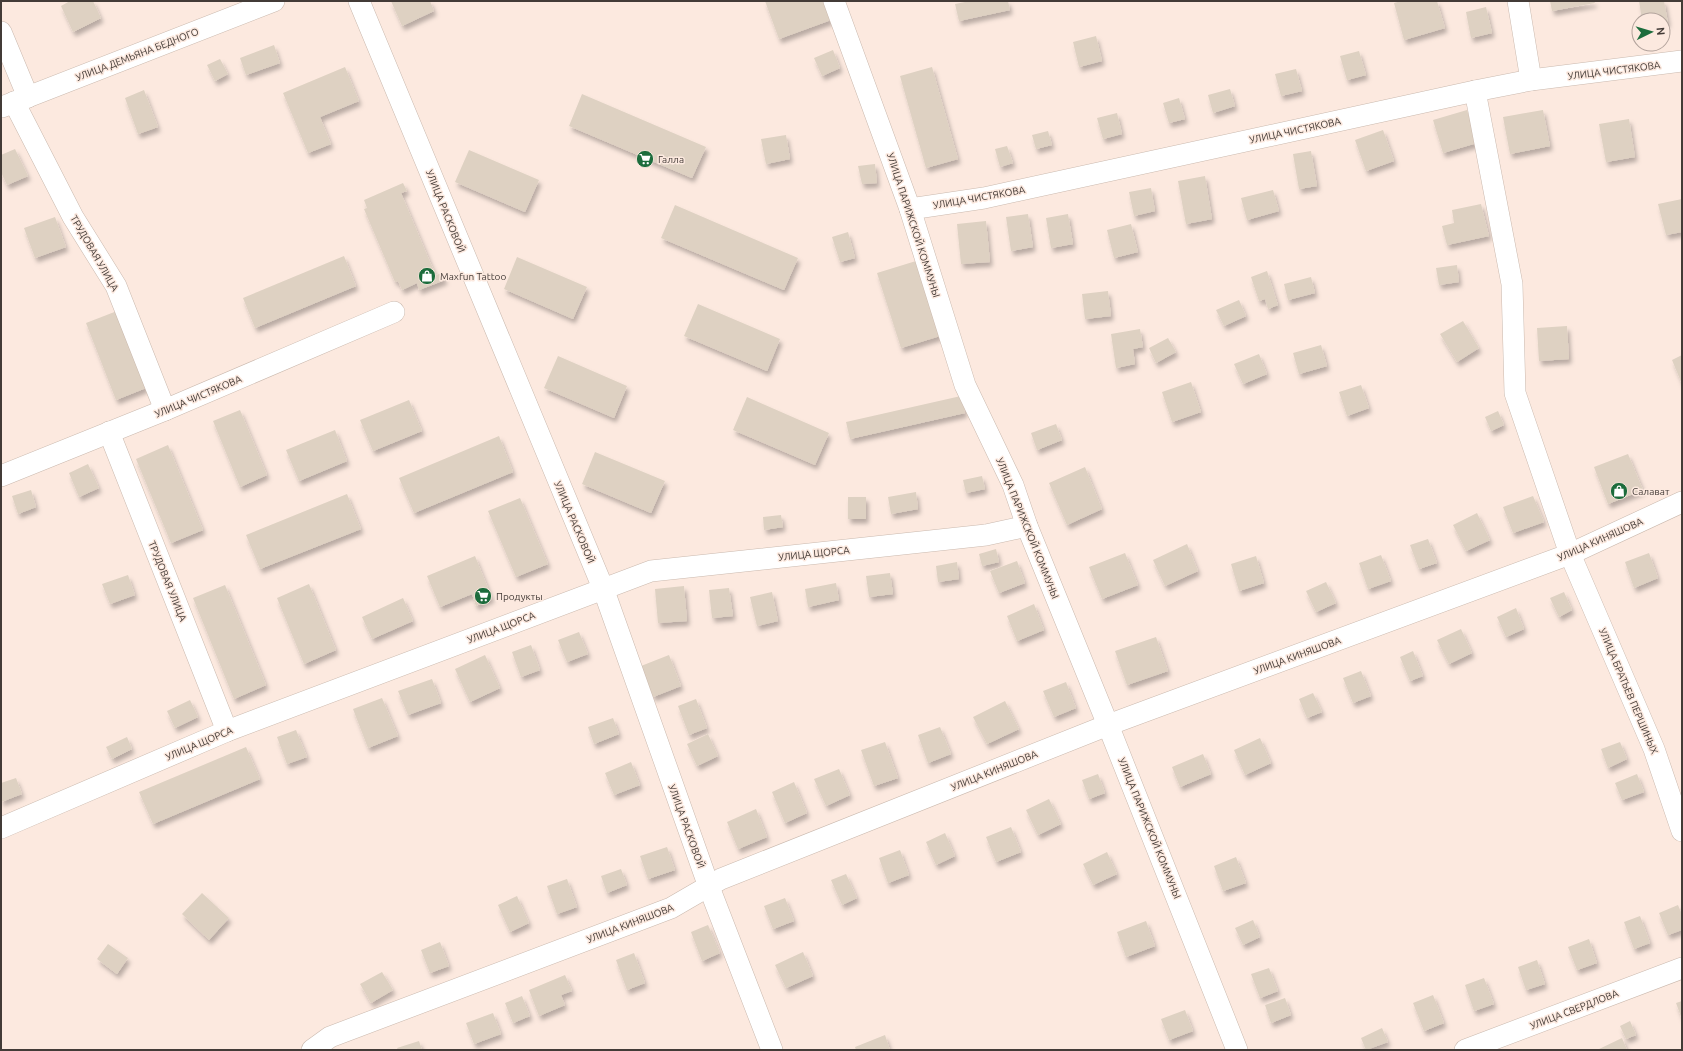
<svg xmlns="http://www.w3.org/2000/svg" width="1683" height="1051" viewBox="0 0 1683 1051" font-family="Ubuntu,sans-serif">
<defs>
<filter id="shadow"><feDropShadow dx="2.5" dy="4.5" stdDeviation="2" flood-color="#0004"/></filter>
</defs>
<rect width="100%" height="100%" fill="#fce9df"/>
<g fill="#ded1c2" filter="url(#shadow)">
<path d="M 70,1 L 93,1 L 101,18 L 73,32 L 61,6 Z"/>
<path d="M 391,1 L 430,1 L 434,11 L 402,26 Z"/>
<path d="M 765,1 L 824,1 L 831,20 L 779,39 Z"/>
<path d="M 970,1 L 1008,1 L 1010,10 L 959,21 L 955,4 Z"/>
<path d="M 1401,1 L 1437,1 L 1445,28 L 1404,40 L 1394,3 Z"/>
<path d="M 1550,1 L 1594,1 L 1595,3 L 1552,11 Z"/>
<path d="M 1639,1 L 1664,1 L 1668,23 L 1663,24 L 1663,20 L 1642,20 Z"/>
<path d="M 1486,7 L 1492,33 L 1471,38 L 1466,12 Z"/>
<path d="M 1096,36 L 1102,61 L 1079,67 L 1073,42 Z"/>
<path d="M 274,45 L 280,63 L 246,75 L 240,58 Z"/>
<path d="M 833,50 L 840,68 L 822,76 L 814,58 Z"/>
<path d="M 1359,51 L 1366,75 L 1347,80 L 1340,56 Z"/>
<path d="M 220,59 L 228,74 L 215,81 L 207,65 Z"/>
<path d="M 345,67 L 359,101 L 320,117 L 331,144 L 308,153 L 283,93 Z"/>
<path d="M 932,67 L 958,159 L 926,168 L 900,76 Z"/>
<path d="M 1296,69 L 1302,91 L 1281,96 L 1275,74 Z"/>
<path d="M 1230,89 L 1235,106 L 1213,113 L 1208,95 Z"/>
<path d="M 144,90 L 158,127 L 138,134 L 125,98 Z"/>
<path d="M 582,94 L 706,147 L 692,178 L 569,126 Z"/>
<path d="M 1179,98 L 1185,119 L 1169,123 L 1163,103 Z"/>
<path d="M 1467,110 L 1477,143 L 1443,153 L 1433,120 Z"/>
<path d="M 1543,110 L 1550,146 L 1510,154 L 1503,117 Z"/>
<path d="M 1117,113 L 1122,134 L 1103,139 L 1097,118 Z"/>
<path d="M 1629,119 L 1635,157 L 1606,162 L 1599,124 Z"/>
<path d="M 1383,130 L 1394,161 L 1366,171 L 1355,140 Z"/>
<path d="M 1048,131 L 1052,145 L 1036,149 L 1032,135 Z"/>
<path d="M 786,135 L 790,159 L 766,164 L 761,139 Z"/>
<path d="M 1007,146 L 1013,163 L 1000,167 L 995,149 Z"/>
<path d="M 15,149 L 28,176 L 7,185 L 1,172 L 1,155 Z"/>
<path d="M 469,150 L 539,180 L 525,212 L 455,182 Z"/>
<path d="M 1311,151 L 1317,186 L 1299,189 L 1293,154 Z"/>
<path d="M 875,164 L 877,183 L 862,184 L 858,166 Z"/>
<path d="M 1205,176 L 1212,219 L 1186,224 L 1178,181 Z"/>
<path d="M 403,183 L 407,191 L 401,193 L 430,262 L 436,275 L 442,273 L 445,280 L 419,290 L 417,283 L 402,290 L 398,281 L 395,282 L 364,209 L 367,208 L 364,200 Z"/>
<path d="M 1151,188 L 1155,211 L 1134,216 L 1129,192 Z"/>
<path d="M 1273,190 L 1279,211 L 1247,220 L 1241,198 Z"/>
<path d="M 1682,199 L 1682,232 L 1666,235 L 1658,204 Z"/>
<path d="M 1481,204 L 1489,236 L 1447,245 L 1442,226 L 1454,223 L 1452,210 Z"/>
<path d="M 675,205 L 798,258 L 784,290 L 661,238 Z"/>
<path d="M 1028,214 L 1033,247 L 1011,251 L 1006,217 Z"/>
<path d="M 1068,214 L 1073,244 L 1051,248 L 1046,218 Z"/>
<path d="M 55,217 L 66,247 L 35,258 L 24,228 Z"/>
<path d="M 986,221 L 990,262 L 961,264 L 957,224 Z"/>
<path d="M 1131,224 L 1138,252 L 1114,258 L 1107,230 Z"/>
<path d="M 848,232 L 855,258 L 840,262 L 832,237 Z"/>
<path d="M 344,256 L 356,286 L 255,328 L 243,298 Z"/>
<path d="M 517,257 L 587,287 L 573,319 L 504,289 Z"/>
<path d="M 916,261 L 940,336 L 901,348 L 877,273 Z"/>
<path d="M 1457,265 L 1459,282 L 1439,285 L 1436,268 Z"/>
<path d="M 1267,271 L 1278,305 L 1268,309 L 1265,299 L 1259,301 L 1251,277 Z"/>
<path d="M 1311,277 L 1315,293 L 1288,300 L 1284,284 Z"/>
<path d="M 1108,291 L 1111,316 L 1085,319 L 1082,294 Z"/>
<path d="M 1239,300 L 1246,316 L 1224,326 L 1216,310 Z"/>
<path d="M 698,304 L 780,339 L 767,371 L 684,336 Z"/>
<path d="M 117,311 L 146,388 L 116,400 L 86,323 Z"/>
<path d="M 1463,321 L 1479,348 L 1457,362 L 1440,334 Z"/>
<path d="M 1567,326 L 1569,359 L 1539,361 L 1537,328 Z"/>
<path d="M 1140,329 L 1143,347 L 1133,349 L 1135,364 L 1116,368 L 1111,334 Z"/>
<path d="M 1168,338 L 1176,352 L 1156,363 L 1149,348 Z"/>
<path d="M 1321,345 L 1327,366 L 1299,374 L 1293,353 Z"/>
<path d="M 1259,354 L 1267,374 L 1243,384 L 1234,364 Z"/>
<path d="M 1682,355 L 1682,384 L 1672,360 Z"/>
<path d="M 558,356 L 627,386 L 614,418 L 544,388 Z"/>
<path d="M 1191,382 L 1201,412 L 1172,422 L 1162,392 Z"/>
<path d="M 1361,385 L 1369,408 L 1347,416 L 1339,392 Z"/>
<path d="M 961,396 L 965,413 L 850,439 L 846,422 Z"/>
<path d="M 747,397 L 829,433 L 815,465 L 733,430 Z"/>
<path d="M 409,400 L 422,431 L 373,451 L 360,420 Z"/>
<path d="M 240,410 L 267,475 L 240,487 L 213,421 Z"/>
<path d="M 1498,411 L 1504,425 L 1491,431 L 1485,417 Z"/>
<path d="M 1056,424 L 1062,440 L 1037,450 L 1031,433 Z"/>
<path d="M 335,430 L 347,461 L 299,481 L 286,450 Z"/>
<path d="M 499,436 L 513,472 L 414,513 L 399,478 Z"/>
<path d="M 168,445 L 203,530 L 171,543 L 136,459 Z"/>
<path d="M 595,452 L 665,481 L 651,513 L 582,484 Z"/>
<path d="M 1628,454 L 1643,490 L 1608,504 L 1594,467 Z"/>
<path d="M 88,464 L 99,488 L 79,497 L 69,473 Z"/>
<path d="M 1085,467 L 1102,509 L 1067,525 L 1049,483 Z"/>
<path d="M 982,476 L 985,489 L 966,493 L 963,480 Z"/>
<path d="M 31,490 L 36,507 L 18,514 L 12,496 Z"/>
<path d="M 916,492 L 918,509 L 891,514 L 888,497 Z"/>
<path d="M 347,494 L 361,529 L 260,569 L 246,535 Z"/>
<path d="M 1533,496 L 1544,522 L 1513,533 L 1503,507 Z"/>
<rect x="848" y="497" width="18" height="22"/>
<path d="M 520,498 L 548,564 L 516,577 L 488,511 Z"/>
<path d="M 1477,513 L 1490,540 L 1466,551 L 1453,525 Z"/>
<path d="M 781,515 L 783,527 L 764,530 L 763,517 Z"/>
<path d="M 1428,539 L 1437,563 L 1419,569 L 1410,545 Z"/>
<path d="M 1187,544 L 1198,571 L 1165,586 L 1153,560 Z"/>
<path d="M 996,549 L 999,562 L 982,566 L 979,554 Z"/>
<path d="M 1125,553 L 1138,585 L 1102,599 L 1089,567 Z"/>
<path d="M 1649,553 L 1658,578 L 1634,588 L 1625,562 Z"/>
<path d="M 1381,555 L 1391,581 L 1368,589 L 1359,563 Z"/>
<path d="M 475,556 L 492,598 L 476,606 L 472,594 L 440,607 L 427,576 Z"/>
<path d="M 1256,556 L 1264,583 L 1239,591 L 1231,564 Z"/>
<path d="M 1017,561 L 1025,583 L 999,593 L 990,571 Z"/>
<path d="M 957,562 L 959,579 L 938,582 L 936,566 Z"/>
<path d="M 890,573 L 893,594 L 869,597 L 866,576 Z"/>
<path d="M 128,575 L 135,595 L 110,604 L 102,584 Z"/>
<path d="M 1326,582 L 1336,603 L 1316,612 L 1306,591 Z"/>
<path d="M 836,583 L 839,600 L 808,607 L 805,589 Z"/>
<path d="M 309,584 L 336,650 L 304,664 L 277,598 Z"/>
<path d="M 225,585 L 266,685 L 234,699 L 193,598 Z"/>
<path d="M 684,586 L 687,621 L 658,623 L 655,589 Z"/>
<path d="M 729,588 L 733,616 L 712,618 L 709,590 Z"/>
<path d="M 772,592 L 778,621 L 757,626 L 750,597 Z"/>
<path d="M 1564,592 L 1572,610 L 1559,617 L 1550,598 Z"/>
<path d="M 403,598 L 413,621 L 372,639 L 362,617 Z"/>
<path d="M 1034,604 L 1044,630 L 1017,641 L 1007,616 Z"/>
<path d="M 1516,608 L 1524,629 L 1506,637 L 1497,617 Z"/>
<path d="M 1461,629 L 1472,653 L 1449,664 L 1437,640 Z"/>
<path d="M 579,632 L 588,654 L 567,662 L 558,640 Z"/>
<path d="M 1156,637 L 1168,671 L 1127,685 L 1115,651 Z"/>
<path d="M 531,645 L 540,670 L 521,677 L 512,652 Z"/>
<path d="M 1413,651 L 1423,676 L 1410,681 L 1400,657 Z"/>
<path d="M 485,655 L 500,688 L 470,702 L 455,669 Z"/>
<path d="M 669,655 L 681,686 L 653,697 L 641,666 Z"/>
<path d="M 1361,671 L 1371,696 L 1353,703 L 1343,678 Z"/>
<path d="M 432,679 L 441,703 L 408,715 L 398,691 Z"/>
<path d="M 1066,682 L 1076,708 L 1054,717 L 1043,691 Z"/>
<path d="M 1313,693 L 1322,712 L 1307,718 L 1299,699 Z"/>
<path d="M 382,698 L 398,736 L 368,748 L 353,709 Z"/>
<path d="M 696,699 L 707,728 L 689,735 L 678,706 Z"/>
<path d="M 190,700 L 198,717 L 175,728 L 167,711 Z"/>
<path d="M 1005,701 L 1019,729 L 987,744 L 973,717 Z"/>
<path d="M 613,718 L 619,734 L 594,744 L 588,727 Z"/>
<path d="M 940,727 L 951,754 L 928,763 L 918,735 Z"/>
<path d="M 296,730 L 307,757 L 287,764 L 277,737 Z"/>
<path d="M 708,734 L 718,756 L 697,766 L 687,744 Z"/>
<path d="M 127,737 L 132,749 L 112,759 L 106,747 Z"/>
<path d="M 1260,738 L 1271,763 L 1245,775 L 1234,750 Z"/>
<path d="M 885,742 L 898,778 L 874,786 L 861,750 Z"/>
<path d="M 1620,742 L 1627,759 L 1608,768 L 1601,749 Z"/>
<path d="M 246,747 L 260,779 L 153,824 L 139,792 Z"/>
<path d="M 1203,754 L 1211,774 L 1180,787 L 1172,767 Z"/>
<path d="M 631,762 L 640,785 L 614,795 L 605,773 Z"/>
<path d="M 839,769 L 850,795 L 826,806 L 814,779 Z"/>
<path d="M 1098,774 L 1105,793 L 1089,799 L 1082,780 Z"/>
<path d="M 1637,774 L 1644,792 L 1622,800 L 1615,783 Z"/>
<path d="M 16,778 L 22,794 L 1,802 L 1,783 Z"/>
<path d="M 794,782 L 807,813 L 785,823 L 772,792 Z"/>
<path d="M 1049,799 L 1061,824 L 1038,835 L 1026,810 Z"/>
<path d="M 756,809 L 767,837 L 738,849 L 727,822 Z"/>
<path d="M 1011,827 L 1021,852 L 996,862 L 986,837 Z"/>
<path d="M 945,833 L 955,856 L 936,865 L 926,842 Z"/>
<path d="M 667,847 L 675,870 L 648,879 L 640,856 Z"/>
<path d="M 900,850 L 909,875 L 888,883 L 879,858 Z"/>
<path d="M 1107,852 L 1117,874 L 1093,885 L 1083,864 Z"/>
<path d="M 1236,857 L 1246,883 L 1223,891 L 1214,866 Z"/>
<path d="M 621,869 L 627,885 L 607,893 L 601,876 Z"/>
<path d="M 846,874 L 857,898 L 842,905 L 831,880 Z"/>
<path d="M 567,879 L 577,907 L 557,914 L 547,886 Z"/>
<path d="M 202,893 L 229,918 L 209,940 L 182,914 Z"/>
<path d="M 517,896 L 529,923 L 510,932 L 498,905 Z"/>
<path d="M 785,898 L 794,921 L 773,929 L 764,906 Z"/>
<path d="M 1678,905 L 1682,915 L 1682,930 L 1668,935 L 1659,913 Z"/>
<path d="M 1640,916 L 1650,943 L 1634,949 L 1624,922 Z"/>
<path d="M 1253,920 L 1260,937 L 1243,945 L 1235,928 Z"/>
<path d="M 1146,921 L 1155,946 L 1126,957 L 1117,932 Z"/>
<path d="M 708,925 L 720,953 L 702,961 L 691,932 Z"/>
<path d="M 1589,939 L 1597,963 L 1577,970 L 1568,947 Z"/>
<path d="M 440,942 L 449,966 L 430,973 L 421,950 Z"/>
<path d="M 108,944 L 128,958 L 117,974 L 97,959 Z"/>
<path d="M 803,952 L 813,976 L 786,988 L 775,965 Z"/>
<path d="M 634,953 L 645,983 L 627,990 L 616,960 Z"/>
<path d="M 1537,960 L 1545,984 L 1526,990 L 1518,967 Z"/>
<path d="M 1269,968 L 1278,991 L 1260,998 L 1251,974 Z"/>
<path d="M 382,972 L 393,990 L 371,1003 L 360,984 Z"/>
<path d="M 565,975 L 572,991 L 561,995 L 565,1005 L 539,1016 L 529,990 Z"/>
<path d="M 1484,978 L 1494,1004 L 1474,1011 L 1465,985 Z"/>
<path d="M 1433,995 L 1444,1023 L 1424,1031 L 1413,1003 Z"/>
<path d="M 522,996 L 530,1016 L 513,1023 L 505,1003 Z"/>
<path d="M 1285,998 L 1291,1015 L 1271,1023 L 1265,1005 Z"/>
<path d="M 1682,1001 L 1682,1019 L 1676,1003 Z"/>
<path d="M 1185,1010 L 1193,1031 L 1169,1040 L 1161,1019 Z"/>
<path d="M 493,1013 L 501,1034 L 474,1044 L 466,1023 Z"/>
<path d="M 1630,1021 L 1636,1035 L 1626,1039 L 1620,1026 Z"/>
<path d="M 1382,1028 L 1388,1042 L 1366,1050 L 1361,1038 Z"/>
<path d="M 885,1035 L 890,1050 L 856,1050 L 855,1047 Z"/>
<path d="M 1622,1038 L 1627,1050 L 1597,1050 Z"/>
<path d="M 419,1041 L 422,1050 L 398,1050 L 397,1048 Z"/>
</g>
<g fill="none" stroke-linecap="round" stroke-linejoin="round">
<defs>
<g id="minor">
<path d="M 359,1 L 603,588 L 709,887 L 772,1050"/>
<path d="M 834,1 L 910,209 L 965,385 L 1013,485 L 1027,526 L 1108,725 L 1237,1050"/>
<path d="M 1518,1 L 1531,80"/>
<path d="M 1,32 L 28,97"/>
<path d="M 1475,91 L 1512,284 L 1515,393 L 1570,554 L 1654,749 L 1682,831"/>
<path d="M 14,102 L 73,217 L 116,286 L 165,410"/>
<path d="M 2,107 L 274,1"/>
<path d="M 910,209 L 984,198 L 1475,91 L 1531,80 L 1682,61"/>
<path d="M 109,432 L 227,731"/>
<path d="M 1,476 L 165,410 L 394,312"/>
<path d="M 1,828 L 227,731 L 651,571 L 986,535 L 1027,526"/>
<path d="M 312,1050 L 330,1037 L 671,908 L 721,879 L 1108,725 L 1570,554 L 1682,502"/>
<path d="M 1465,1050 L 1682,968"/>
</g>
</defs>
<use href="#minor" stroke="#cab9ae" stroke-width="22"/>
<use href="#minor" stroke="#fff" stroke-width="21"/>
</g>
<defs>
<symbol id="supermarket-disc" viewBox="-11 -11 22 22"><circle r="9.5" fill="#1c6c3c" stroke="#fce9df"/><path d="M-6-5.5h2.5l.6 2H6L4.5 2H-2.5L-4.4-4H-6ZM-1.5 3.2a1.3 1.3 0 1 0 .1 0ZM3 3.2a1.3 1.3 0 1 0 .1 0Z" fill="#fff"/></symbol>
<symbol id="shop-disc" viewBox="-11 -11 22 22"><circle r="9.5" fill="#1c6c3c" stroke="#fce9df"/><path d="M-5-2.5h2.3a2.7 3.5 0 0 1 5.4 0H5L5.5 6h-11ZM-1.5-2.5h3a1.5 2.3 0 0 0-3 0Z" fill="#fff"/></symbol>
</defs>
<g fill-rule="evenodd">
<use href="#supermarket-disc" x="635" y="149" width="20" height="20"/>
<use href="#shop-disc" x="417" y="266" width="20" height="20"/>
<use href="#shop-disc" x="1609" y="481" width="20" height="20"/>
<use href="#supermarket-disc" x="473" y="586" width="20" height="20"/>
</g>
<g text-anchor="middle" stroke-width="3" stroke-linejoin="round" paint-order="stroke">
<g font-size="10" fill="#433b37" stroke="#fce9df">
<text transform="translate(137 54) rotate(-21)" y="4">УЛИЦА ДЕМЬЯНА БЕДНОГО</text>
<text transform="translate(1614 70) rotate(-7)" y="4">УЛИЦА ЧИСТЯКОВА</text>
<text transform="translate(1295 130) rotate(-12)" y="4">УЛИЦА ЧИСТЯКОВА</text>
<text transform="translate(979 197) rotate(-10)" y="4">УЛИЦА ЧИСТЯКОВА</text>
<text transform="translate(446 211) rotate(68)" y="4">УЛИЦА РАСКОВОЙ</text>
<text transform="translate(914 225) rotate(72)" y="4">УЛИЦА ПАРИЖСКОЙ КОММУНЫ</text>
<text transform="translate(95 253) rotate(60)" y="4">ТРУДОВАЯ УЛИЦА</text>
<text transform="translate(198 396) rotate(-23)" y="4">УЛИЦА ЧИСТЯКОВА</text>
<text transform="translate(575 522) rotate(67)" y="4">УЛИЦА РАСКОВОЙ</text>
<text transform="translate(1028 528) rotate(68)" y="4">УЛИЦА ПАРИЖСКОЙ КОММУНЫ</text>
<text transform="translate(1600 539) rotate(-24)" y="4">УЛИЦА КИНЯШОВА</text>
<text transform="translate(814 553) rotate(-6)" y="4">УЛИЦА ЩОРСА</text>
<text transform="translate(168 581) rotate(68)" y="4">ТРУДОВАЯ УЛИЦА</text>
<text transform="translate(501 627) rotate(-21)" y="4">УЛИЦА ЩОРСА</text>
<text transform="translate(1297 655) rotate(-20)" y="4">УЛИЦА КИНЯШОВА</text>
<text transform="translate(1629 691) rotate(67)" y="4">УЛИЦА БРАТЬЕВ ПЕРШИНЫХ</text>
<text transform="translate(199 743) rotate(-23)" y="4">УЛИЦА ЩОРСА</text>
<text transform="translate(994 770) rotate(-22)" y="4">УЛИЦА КИНЯШОВА</text>
<text transform="translate(687 826) rotate(70)" y="4">УЛИЦА РАСКОВОЙ</text>
<text transform="translate(1150 828) rotate(68)" y="4">УЛИЦА ПАРИЖСКОЙ КОММУНЫ</text>
<text transform="translate(630 923) rotate(-21)" y="4">УЛИЦА КИНЯШОВА</text>
<text transform="translate(1574 1009) rotate(-21)" y="4">УЛИЦА СВЕРДЛОВА</text>
</g>
<g font-size="10" fill="#433b37" stroke="#fce9df" text-anchor="start">
<text x="658" y="163">Галла</text>
<text x="440" y="280">Maxfun Tattoo</text>
<text x="1632" y="495">Салават</text>
<text x="496" y="600">Продукты</text>
</g>
</g>
<rect width="1683" height="1051" fill="none" stroke="#433b37" stroke-width="4"/>
<g transform="translate(1651 32) rotate(85)"><circle r="19" fill="#fce9df" stroke="#b2a39c"/>
<path d="M0-3L7 15L0 10L-7 15Z" fill="#1c6c3c"/>
<text y="-6" font-size="11" font-weight="bold" text-anchor="middle" fill="#433b37">N</text>
</g>
</svg>
